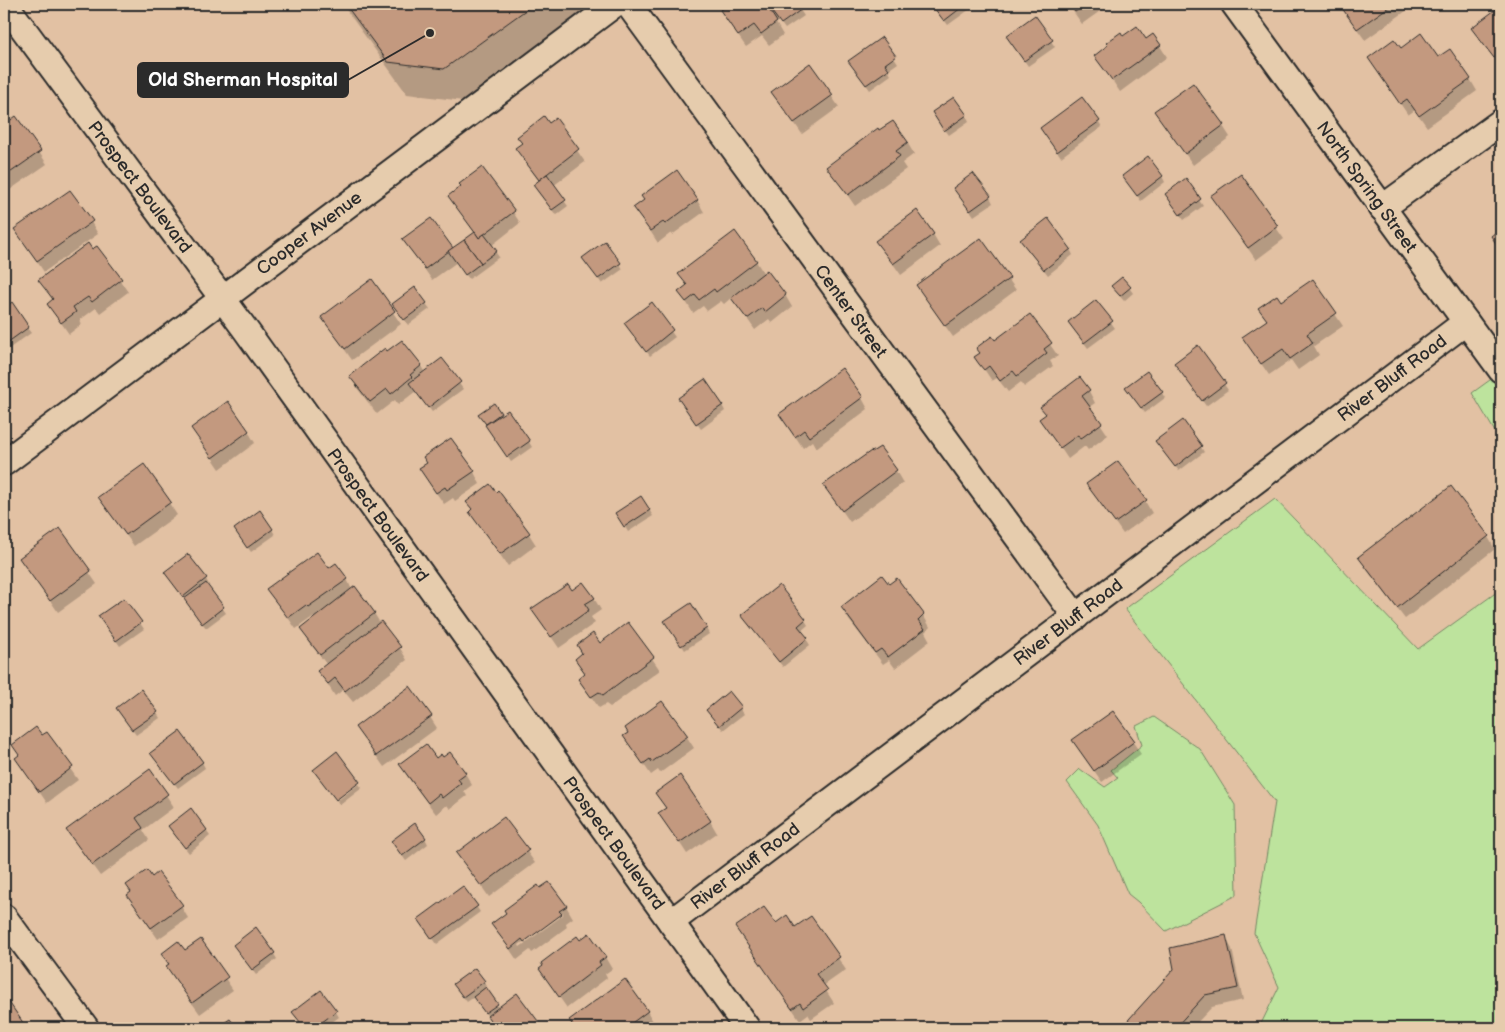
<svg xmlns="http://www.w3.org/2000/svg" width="1505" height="1032" viewBox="0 0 1505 1032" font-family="'Balsamiq Sans',sans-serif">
<rect width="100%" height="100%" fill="#e2c1a3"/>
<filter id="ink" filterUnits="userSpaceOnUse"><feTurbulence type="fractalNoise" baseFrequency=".02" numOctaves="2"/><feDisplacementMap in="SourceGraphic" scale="10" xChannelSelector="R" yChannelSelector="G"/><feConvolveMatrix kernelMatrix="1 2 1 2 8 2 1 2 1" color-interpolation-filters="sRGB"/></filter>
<g filter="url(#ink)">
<g fill="#bde39d" stroke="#748764">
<path d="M 1501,372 L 1501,442 L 1472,393 Z"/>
<path d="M 1275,499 L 1418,649 L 1501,589 L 1501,1028 L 1259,1028 L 1279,987 L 1254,933 L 1275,802 L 1125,609 Z"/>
<path d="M 1154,717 L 1200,749 L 1235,805 L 1237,895 L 1166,931 L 1138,902 L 1128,894 L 1098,825 L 1067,782 L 1080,769 L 1105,787 L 1118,778 L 1111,770 L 1142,745 L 1136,726 Z"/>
</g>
<g fill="#0003" fill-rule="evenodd">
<path d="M 342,4 L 582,4 L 580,15 L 463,101 L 407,94 Z"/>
<path d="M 731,4 L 768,4 L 771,9 L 773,8 L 771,4 L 796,4 L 804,16 L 785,29 L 779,21 L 776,23 L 783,35 L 769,45 L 762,36 L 746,47 L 721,11 Z"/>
<path d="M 932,4 L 977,4 L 948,25 Z"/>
<path d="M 1068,4 L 1110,4 L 1082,24 Z"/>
<path d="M 1339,4 L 1402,4 L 1406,11 L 1365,40 Z"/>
<path d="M 1499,9 L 1501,12 L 1501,60 L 1498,63 L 1476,33 Z"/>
<path d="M 1035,17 L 1055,47 L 1028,66 L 1011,42 Z"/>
<path d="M 1123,37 L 1146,41 L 1160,46 L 1167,57 L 1120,92 L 1096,56 Z"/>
<path d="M 882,39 L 898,63 L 888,70 L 891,75 L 870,90 L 853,66 Z"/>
<path d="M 1400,50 L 1438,59 L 1470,79 L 1477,91 L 1427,127 L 1415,110 L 1408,115 L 1370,59 Z"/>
<path d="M 810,65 L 839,107 L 802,134 L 773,92 Z"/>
<path d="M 1156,112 L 1223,126 L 1230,137 L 1193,165 Z"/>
<path d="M 966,115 L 969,121 L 949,135 L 936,118 Z"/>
<path d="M 16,118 L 47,164 L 4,194 L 4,127 Z"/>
<path d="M 556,120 L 585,162 L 553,186 L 568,206 L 556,215 L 537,191 L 539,181 L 516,149 L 522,144 L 518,138 L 549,125 Z"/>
<path d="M 1099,122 L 1102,127 L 1061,157 L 1045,134 Z"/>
<path d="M 907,142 L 914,154 L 902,163 L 906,169 L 855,206 L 828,167 Z"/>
<path d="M 1162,176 L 1165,182 L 1141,201 L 1127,182 Z"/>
<path d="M 1240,176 L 1284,239 L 1256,260 L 1212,197 Z"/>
<path d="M 1185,180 L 1203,206 L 1184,220 L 1169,200 Z"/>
<path d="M 958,193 L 990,197 L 993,203 L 974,216 Z"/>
<path d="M 450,196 L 513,212 L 520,223 L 491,246 L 499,257 L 469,279 L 457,262 L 432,280 L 404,240 L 453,250 L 475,233 Z"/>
<path d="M 645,200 L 697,200 L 704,212 L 672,235 L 671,233 L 658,243 L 635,208 Z"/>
<path d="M 91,222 L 98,234 L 44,272 L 16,230 Z"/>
<path d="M 933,234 L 940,246 L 901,275 L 877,241 Z"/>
<path d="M 981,240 L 1016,290 L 953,337 L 917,286 Z"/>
<path d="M 1025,245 L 1070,249 L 1073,255 L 1048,275 Z"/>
<path d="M 97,248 L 128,292 L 100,313 L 96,308 L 80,320 L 82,324 L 69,334 L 48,304 L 53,301 L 40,280 Z"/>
<path d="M 756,261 L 764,274 L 785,295 L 792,307 L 772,323 L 769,319 L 755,330 L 732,297 L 724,304 L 721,301 L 707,311 L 703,306 L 693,313 L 680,292 L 687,287 L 680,274 Z"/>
<path d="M 587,263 L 620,264 L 623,269 L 602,284 Z"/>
<path d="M 1122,278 L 1133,293 L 1124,301 L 1116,292 Z"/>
<path d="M 1312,280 L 1343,326 L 1314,346 L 1319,355 L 1298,370 L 1291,360 L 1269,375 L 1251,349 L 1268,321 L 1260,308 L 1281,302 Z"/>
<path d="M 371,281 L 401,324 L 352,360 L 322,317 Z"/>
<path d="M 415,288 L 430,309 L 408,325 L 393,305 Z"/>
<path d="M 4,297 L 31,333 L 7,350 L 4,346 Z"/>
<path d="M 1096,302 L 1115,328 L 1088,348 L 1073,328 Z"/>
<path d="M 651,304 L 675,337 L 650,356 L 629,329 Z"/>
<path d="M 1030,316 L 1058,356 L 1050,361 L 1053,366 L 1024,387 L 1021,382 L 1008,392 L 997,378 L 992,381 L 976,357 Z"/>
<path d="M 1198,347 L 1228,390 L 1206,406 L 1179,369 Z"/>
<path d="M 387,353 L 421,366 L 425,373 L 442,360 L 463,389 L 432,412 L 416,391 L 398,405 L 395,400 L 377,414 L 357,388 L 351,376 Z"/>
<path d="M 1089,391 L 1095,403 L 1089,407 L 1108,435 L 1088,450 L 1085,446 L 1068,459 L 1041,419 L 1046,415 L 1042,407 Z"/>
<path d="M 1130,393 L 1162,393 L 1165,398 L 1145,413 Z"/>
<path d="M 862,398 L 868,409 L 816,448 L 812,441 L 803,448 L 781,415 Z"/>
<path d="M 493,404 L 501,416 L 529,442 L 532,447 L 511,462 L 483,420 Z"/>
<path d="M 683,404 L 722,405 L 725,411 L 701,429 Z"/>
<path d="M 192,428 L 248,431 L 255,443 L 220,469 Z"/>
<path d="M 1160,447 L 1201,447 L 1204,452 L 1179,471 Z"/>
<path d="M 144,466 L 177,515 L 134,546 L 107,509 Z"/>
<path d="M 896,471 L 903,483 L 850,522 L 825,486 Z"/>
<path d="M 474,472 L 480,484 L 455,501 L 453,498 L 444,504 L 427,480 Z"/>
<path d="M 1088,484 L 1145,501 L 1152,513 L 1123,534 Z"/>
<path d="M 1451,488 L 1488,537 L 1495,549 L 1405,619 L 1367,570 L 1360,558 Z"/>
<path d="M 495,493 L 529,534 L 536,545 L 508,566 L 478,524 L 471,512 L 473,510 L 468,502 Z"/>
<path d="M 641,497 L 653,516 L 628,532 L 617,513 Z"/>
<path d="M 272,529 L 275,535 L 251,552 L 239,535 Z"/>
<path d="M 60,530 L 97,584 L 58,612 L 21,558 Z"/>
<path d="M 328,570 L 347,579 L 352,590 L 374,613 L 380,623 L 400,648 L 407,660 L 353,702 L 343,690 L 335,696 L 319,671 L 327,665 L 309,642 L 302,630 L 316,619 L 314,616 L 296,629 L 268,589 Z"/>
<path d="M 169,578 L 206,579 L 209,585 L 207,586 L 226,613 L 206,628 Z"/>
<path d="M 897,580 L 923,615 L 930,627 L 925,632 L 930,641 L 895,668 L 889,660 L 883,664 L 849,620 L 842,608 L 889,586 Z"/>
<path d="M 572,591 L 594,598 L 601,610 L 591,617 L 595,623 L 559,648 L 533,610 Z"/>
<path d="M 124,599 L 144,629 L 120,646 L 103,622 Z"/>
<path d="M 805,620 L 808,625 L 801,631 L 810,645 L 783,667 L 746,621 Z"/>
<path d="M 628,624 L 660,670 L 610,707 L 606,704 L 599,708 L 579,679 L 585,674 L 576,660 L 600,645 Z"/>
<path d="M 669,626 L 706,628 L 709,634 L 685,650 Z"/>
<path d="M 729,693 L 744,714 L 723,730 L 711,716 Z"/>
<path d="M 1113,712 L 1141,754 L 1102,782 L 1081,752 Z"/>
<path d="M 157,713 L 160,718 L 136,735 L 121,714 Z"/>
<path d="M 430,717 L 437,728 L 384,767 L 356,727 Z"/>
<path d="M 46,734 L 78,780 L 47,803 L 16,758 Z"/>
<path d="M 625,737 L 687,737 L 694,748 L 660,773 L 658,770 L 651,775 Z"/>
<path d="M 155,758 L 202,762 L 205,768 L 178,788 Z"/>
<path d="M 436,760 L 465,773 L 472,785 L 464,791 L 467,796 L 450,809 L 447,805 L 436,814 L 407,776 L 401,764 Z"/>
<path d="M 150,771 L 174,807 L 143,830 L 149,840 L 100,876 L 75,842 Z"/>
<path d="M 359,784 L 362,788 L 340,805 L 337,801 Z"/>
<path d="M 657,793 L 710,821 L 717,833 L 687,854 L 660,813 L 666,809 Z"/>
<path d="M 191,810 L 210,836 L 189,853 L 173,832 Z"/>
<path d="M 504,819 L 535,863 L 489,897 L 458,853 Z"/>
<path d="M 425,838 L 428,844 L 406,861 L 392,842 Z"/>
<path d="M 128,896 L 181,906 L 188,918 L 158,939 Z"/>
<path d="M 476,906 L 480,912 L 437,944 L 423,925 Z"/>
<path d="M 566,906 L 573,918 L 566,923 L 567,927 L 532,953 L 530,950 L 517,960 L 493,925 ZM 563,912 L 563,915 L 520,947 L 519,945 Z"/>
<path d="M 811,918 L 846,970 L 823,986 L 834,1003 L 811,1019 L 808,1014 L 800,1020 L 744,939 L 776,925 L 795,929 Z"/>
<path d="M 1225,937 L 1232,949 L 1243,1000 L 1212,1007 L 1192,1028 L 1122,1028 L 1176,969 Z"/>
<path d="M 200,941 L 233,990 L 200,1014 L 174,978 L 163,954 L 185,952 Z"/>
<path d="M 238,951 L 274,954 L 277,959 L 256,975 Z"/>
<path d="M 605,957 L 612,969 L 605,974 L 607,978 L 567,1008 L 540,970 Z"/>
<path d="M 484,982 L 487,988 L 485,989 L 499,1008 L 517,995 L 540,1028 L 496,1028 L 474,997 L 467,1002 L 458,990 Z"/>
<path d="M 4,997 L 26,1028 L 4,1028 Z"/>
<path d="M 647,1011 L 654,1023 L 648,1028 L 575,1028 L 570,1021 Z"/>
<path d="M 336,1012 L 339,1017 L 324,1028 L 305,1028 L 297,1018 Z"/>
</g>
<g fill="#c3997f" stroke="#2b2b2b">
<path d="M 345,4 L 534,4 L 444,69 L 388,62 Z"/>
<path d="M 729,4 L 769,4 L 773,9 L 770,11 L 777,22 L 761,34 L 754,25 L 738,36 L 720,10 Z"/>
<path d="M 770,4 L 798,4 L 802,9 L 781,24 L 772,12 L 773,9 Z"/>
<path d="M 931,4 L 966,4 L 944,21 Z"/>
<path d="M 1068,4 L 1087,4 L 1075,12 Z"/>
<path d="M 1339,4 L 1393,4 L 1357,29 Z"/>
<path d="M 1499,7 L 1501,10 L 1501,53 L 1494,58 L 1471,28 Z"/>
<path d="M 1035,15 L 1053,40 L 1024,61 L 1006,36 Z"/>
<path d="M 1137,26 L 1146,39 L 1153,34 L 1161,45 L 1112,80 L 1094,56 L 1108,45 L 1106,43 L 1121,32 L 1123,36 Z"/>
<path d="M 1421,33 L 1438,57 L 1450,49 L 1471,79 L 1419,116 L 1407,99 L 1400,104 L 1368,58 L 1394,39 L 1401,48 Z"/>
<path d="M 882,37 L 896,56 L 885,64 L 889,69 L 866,85 L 848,61 Z"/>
<path d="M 810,63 L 833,95 L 794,123 L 771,92 Z"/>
<path d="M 1193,83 L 1224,125 L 1185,154 L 1154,111 Z"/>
<path d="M 954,97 L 967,115 L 944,131 L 932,112 Z"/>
<path d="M 1082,97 L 1100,121 L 1057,152 L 1040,128 Z"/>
<path d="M 16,116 L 41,151 L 4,177 L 4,125 Z"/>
<path d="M 544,116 L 549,123 L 556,118 L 579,149 L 539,180 L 515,148 L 522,143 L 517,137 Z"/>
<path d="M 893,121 L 908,142 L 896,151 L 900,156 L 848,195 L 826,167 L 878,128 L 879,130 Z"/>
<path d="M 1148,156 L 1163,176 L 1137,196 L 1122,176 Z"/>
<path d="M 482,167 L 515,211 L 479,238 L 448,196 L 461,186 L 459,184 Z"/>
<path d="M 677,170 L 698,200 L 665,224 L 663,222 L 650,231 L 633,208 L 644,200 L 641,196 Z"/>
<path d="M 973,173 L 991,196 L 970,211 L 953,188 Z"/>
<path d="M 547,174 L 566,200 L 552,210 L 533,185 Z"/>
<path d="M 1241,174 L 1278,226 L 1248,248 L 1210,196 Z"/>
<path d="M 1186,178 L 1201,199 L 1180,215 L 1165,194 Z"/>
<path d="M 70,190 L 93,221 L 37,261 L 14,229 Z"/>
<path d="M 917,210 L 934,234 L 893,264 L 875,241 Z"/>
<path d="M 431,218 L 453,248 L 425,269 L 402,239 Z"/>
<path d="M 1048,218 L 1071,249 L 1044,270 L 1020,240 Z"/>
<path d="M 1501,228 L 1501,251 L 1491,236 Z"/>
<path d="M 735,231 L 757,261 L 716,292 L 714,289 L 699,300 L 695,295 L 686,302 L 678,292 L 687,285 L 678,274 Z"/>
<path d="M 475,232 L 479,238 L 484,234 L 497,251 L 481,263 L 464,240 Z"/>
<path d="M 981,238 L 1010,278 L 945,326 L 916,285 Z"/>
<path d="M 464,240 L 481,263 L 465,275 L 448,251 Z"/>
<path d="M 605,241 L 621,263 L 598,279 L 582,258 Z"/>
<path d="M 88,243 L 92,249 L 97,246 L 122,279 L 92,302 L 88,297 L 73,307 L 76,312 L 61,323 L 47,304 L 53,299 L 38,280 Z"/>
<path d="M 767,270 L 786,295 L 765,312 L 762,308 L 747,319 L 731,298 Z"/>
<path d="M 1122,277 L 1131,287 L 1120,296 L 1111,286 Z"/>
<path d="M 372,279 L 395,311 L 345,349 L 321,317 Z"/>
<path d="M 1313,279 L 1337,313 L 1307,334 L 1313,343 L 1290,359 L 1283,349 L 1261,364 L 1242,337 L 1267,320 L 1258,308 L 1277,295 L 1281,301 Z"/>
<path d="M 415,287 L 427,303 L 404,320 L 392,304 Z"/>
<path d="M 1096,300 L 1113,321 L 1084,343 L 1068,322 Z"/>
<path d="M 12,302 L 29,327 L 4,345 L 4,308 Z"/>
<path d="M 652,302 L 673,330 L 646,352 L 624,323 Z"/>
<path d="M 1030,314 L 1052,343 L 1044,349 L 1047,353 L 1017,376 L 1013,371 L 1000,381 L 989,366 L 984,370 L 979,364 L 974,357 L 980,353 L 976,348 L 992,336 L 995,340 Z"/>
<path d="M 402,340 L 422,365 L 410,375 L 412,377 L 391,394 L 387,389 L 370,402 L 349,376 L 385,348 L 387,351 Z"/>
<path d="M 1198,345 L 1226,383 L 1202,401 L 1174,363 Z"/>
<path d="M 442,358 L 461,382 L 428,408 L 409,383 Z"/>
<path d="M 842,368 L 863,397 L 809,437 L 804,430 L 795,437 L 779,414 Z"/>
<path d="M 1147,371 L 1163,392 L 1141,408 L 1125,387 Z"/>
<path d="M 1080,377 L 1090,390 L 1082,396 L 1102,423 L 1080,439 L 1078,435 L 1060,448 L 1039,419 L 1046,414 L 1040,407 Z"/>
<path d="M 705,379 L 723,405 L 696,424 L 678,398 Z"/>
<path d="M 228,401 L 249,431 L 212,458 L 191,428 Z"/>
<path d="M 494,403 L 501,413 L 486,424 L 478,414 Z"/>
<path d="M 508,410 L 530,441 L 507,457 L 485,425 Z"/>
<path d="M 1183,420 L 1202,446 L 1175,467 L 1155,441 Z"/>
<path d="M 451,438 L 475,471 L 447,490 L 445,487 L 436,493 L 419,468 L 427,463 L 423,457 Z"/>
<path d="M 880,447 L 897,470 L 842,511 L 823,485 L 871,451 L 872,452 Z"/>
<path d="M 1118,461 L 1147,500 L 1115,523 L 1086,484 Z"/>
<path d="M 144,464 L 171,502 L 126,535 L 98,497 Z"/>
<path d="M 490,484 L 496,492 L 498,490 L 530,533 L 500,554 L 469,512 L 472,509 L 466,502 Z"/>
<path d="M 1451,486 L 1489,536 L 1397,608 L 1358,557 Z"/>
<path d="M 641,496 L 650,510 L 624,527 L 615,513 Z"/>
<path d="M 260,510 L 273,529 L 247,548 L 234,529 Z"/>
<path d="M 60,528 L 91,571 L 50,601 L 19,558 Z"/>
<path d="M 317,552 L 329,568 L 336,563 L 348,579 L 308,607 L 306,605 L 288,618 L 266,589 Z"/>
<path d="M 188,554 L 207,578 L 183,597 L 164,572 Z"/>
<path d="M 882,575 L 889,584 L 897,578 L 924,614 L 918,620 L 925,629 L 888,657 L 881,649 L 875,653 L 841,607 Z"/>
<path d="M 583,582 L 595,598 L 585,604 L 589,610 L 551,637 L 531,609 L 568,584 L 572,590 Z"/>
<path d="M 206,583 L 224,607 L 202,624 L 184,599 Z"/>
<path d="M 779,585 L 806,619 L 798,626 L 808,638 L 779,662 L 741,615 Z"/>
<path d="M 355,586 L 375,613 L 320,655 L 300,629 Z"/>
<path d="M 124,598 L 142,622 L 116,641 L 98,616 Z"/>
<path d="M 691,603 L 707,628 L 681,646 L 664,621 Z"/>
<path d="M 381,621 L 401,647 L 345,691 L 335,678 L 328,684 L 317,671 Z"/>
<path d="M 628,622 L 654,657 L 603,695 L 599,692 L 591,697 L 578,679 L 585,673 L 575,659 L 582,653 L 577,645 L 593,633 L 600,643 Z"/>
<path d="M 410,686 L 432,716 L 376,756 L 355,727 Z"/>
<path d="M 141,689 L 158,712 L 132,730 L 116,708 Z"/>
<path d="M 729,691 L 742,707 L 719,726 L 706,710 Z"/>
<path d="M 662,701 L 688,736 L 652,762 L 650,759 L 643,764 L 623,736 L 628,733 L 625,728 Z"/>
<path d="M 1113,711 L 1135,741 L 1094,771 L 1072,740 Z"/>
<path d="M 36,727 L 42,735 L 47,732 L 73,767 L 39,792 L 15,758 L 19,755 L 12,745 Z"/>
<path d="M 180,731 L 203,762 L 174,784 L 150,753 Z"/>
<path d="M 426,744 L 436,758 L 441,754 L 443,757 L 450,752 L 466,773 L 458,779 L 461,783 L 442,798 L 439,794 L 428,803 L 399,764 Z"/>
<path d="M 337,751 L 360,782 L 336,800 L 313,770 Z"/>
<path d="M 150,769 L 168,794 L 136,818 L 143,828 L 92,865 L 66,830 Z"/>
<path d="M 680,775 L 711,821 L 679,843 L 658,813 L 666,808 L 655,793 Z"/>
<path d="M 191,808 L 207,830 L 185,848 L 168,826 Z"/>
<path d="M 504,817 L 529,850 L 481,886 L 456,853 Z"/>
<path d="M 415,823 L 426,838 L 402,856 L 391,841 Z"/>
<path d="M 147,870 L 152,877 L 158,872 L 183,905 L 151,928 L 127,895 L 131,892 L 126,885 Z"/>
<path d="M 549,882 L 567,906 L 559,911 L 562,914 L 524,942 L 522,939 L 510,949 L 491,924 L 506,913 L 504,910 L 538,885 L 540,888 Z"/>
<path d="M 463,886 L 478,906 L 432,939 L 418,919 Z"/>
<path d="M 764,907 L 776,923 L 787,915 L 795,927 L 811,916 L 840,957 L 816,974 L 828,990 L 803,1008 L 800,1003 L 792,1009 L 735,927 Z"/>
<path d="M 256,927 L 275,953 L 252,970 L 233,945 Z"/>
<path d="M 589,933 L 606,957 L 599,962 L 601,965 L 559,997 L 539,969 L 543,966 L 541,963 L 577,936 L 580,940 Z"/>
<path d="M 1226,935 L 1238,988 L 1205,995 L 1175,1028 L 1121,1028 L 1174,969 L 1170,948 Z"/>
<path d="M 201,939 L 228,977 L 192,1003 L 166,966 L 169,964 L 161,954 L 178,941 L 185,950 Z"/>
<path d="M 475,968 L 485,981 L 463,997 L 453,984 Z"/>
<path d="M 625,979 L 648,1011 L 625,1028 L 575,1028 L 569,1020 Z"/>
<path d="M 486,987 L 498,1004 L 485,1013 L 473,997 Z"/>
<path d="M 321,990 L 337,1011 L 314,1028 L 305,1028 L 292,1012 Z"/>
<path d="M 517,993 L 538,1021 L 529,1028 L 496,1028 L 487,1016 Z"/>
<path d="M 4,995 L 26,1027 L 24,1028 L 4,1028 Z"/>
<path d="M 230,1019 L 237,1028 L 216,1028 Z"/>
</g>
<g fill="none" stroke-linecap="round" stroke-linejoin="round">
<defs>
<g id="street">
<path d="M 5,4 L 245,329 L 747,1028"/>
<path d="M 628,4 L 1076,617"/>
<path d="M 1234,4 L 1501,370"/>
<path d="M 1382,208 L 1501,122"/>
<path d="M 4,463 L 615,4"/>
<path d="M 4,917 L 86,1028"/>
<path d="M 671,922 L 1466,322"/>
</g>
</defs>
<use href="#street" stroke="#2b2b2b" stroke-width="29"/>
<use href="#street" stroke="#e6ccad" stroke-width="25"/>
</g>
</g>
<g text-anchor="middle" stroke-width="4.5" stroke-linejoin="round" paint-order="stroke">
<g font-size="18" fill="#2b2b2b" stroke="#e6ccad">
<text transform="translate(140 187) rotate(53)" y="6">Prospect Boulevard</text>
<text transform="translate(1367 187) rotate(54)" y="6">North Spring Street</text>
<text transform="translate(309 233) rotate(-37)" y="6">Cooper Avenue</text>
<text transform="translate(851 311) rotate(54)" y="6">Center Street</text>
<text transform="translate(1392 378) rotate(-37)" y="6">River Bluff Road</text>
<text transform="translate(378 515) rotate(54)" y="6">Prospect Boulevard</text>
<text transform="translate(1068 622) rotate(-37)" y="6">River Bluff Road</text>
<text transform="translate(614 843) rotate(54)" y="6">Prospect Boulevard</text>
<text transform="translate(745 866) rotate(-37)" y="6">River Bluff Road</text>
</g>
</g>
<path fill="none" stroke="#2b2b2b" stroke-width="2" d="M430 33L348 80"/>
<circle fill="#2b2b2b" stroke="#e6ccad" stroke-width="2" cx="430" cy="33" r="5"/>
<rect fill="#2b2b2b" stroke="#2b2b2b" stroke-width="2" x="138" y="63" width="210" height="34" rx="5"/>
<g font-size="19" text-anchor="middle" font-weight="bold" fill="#fff">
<text x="243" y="86">Old Sherman Hospital</text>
</g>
<rect width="1505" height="1032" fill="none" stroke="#e6ccad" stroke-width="20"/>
<rect x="10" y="10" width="1485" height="1012" fill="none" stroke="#2b2b2b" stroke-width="2" filter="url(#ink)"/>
</svg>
